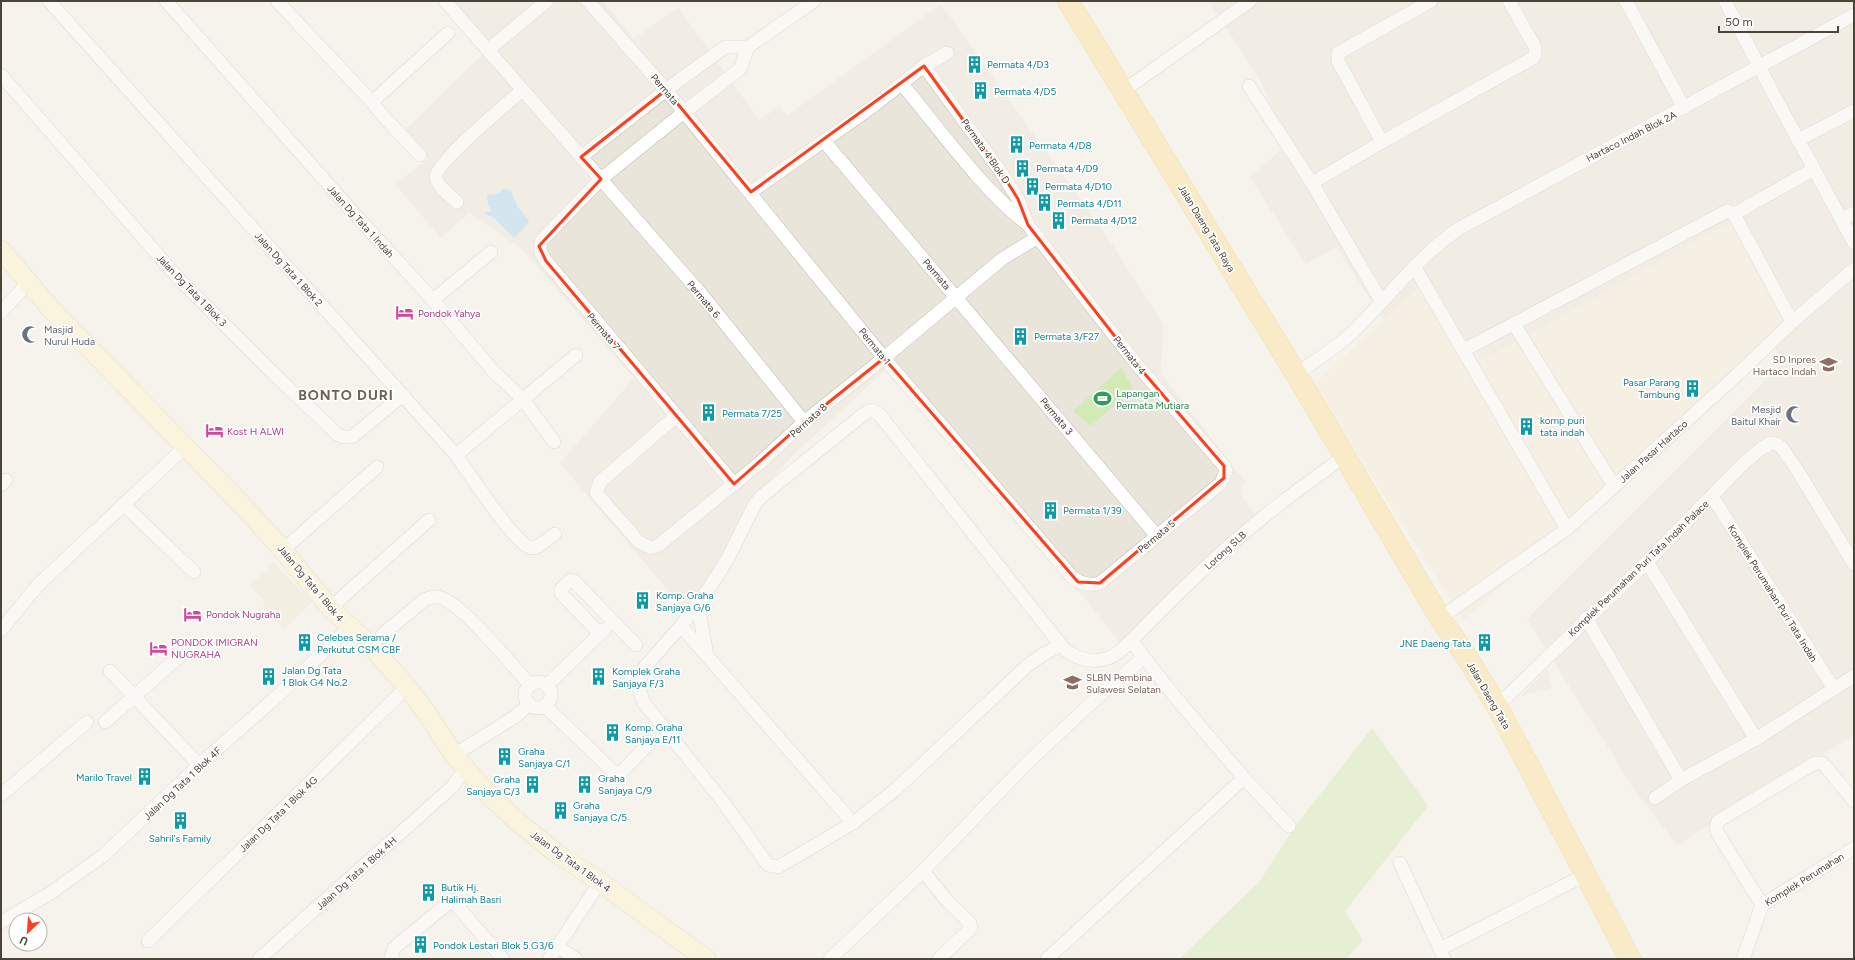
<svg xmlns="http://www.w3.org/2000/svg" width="1855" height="960" viewBox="0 0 1855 960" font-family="Figtree,sans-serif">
<rect width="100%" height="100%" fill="#f6f3ec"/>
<g fill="#eae5da">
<path d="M 439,1 L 604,1 L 634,39 L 678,7 L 759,120 L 779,107 L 788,115 L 941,4 L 1110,241 L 1163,324 L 1161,373 L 1245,482 L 1239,492 L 1258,518 L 1123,646 L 894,362 L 792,456 L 755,498 L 727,557 L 683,608 L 560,463 L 634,378 L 523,250 L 469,213 L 441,238 L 395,184 L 428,159 L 403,132 L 482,55 Z"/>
<path d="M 1209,1 L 1854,1 L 1854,735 L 1677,845 L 1634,789 L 1527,619 L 1784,362 L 1772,344 L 1732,221 L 1482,361 L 1424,284 L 1384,320 L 1336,247 L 1306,264 L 1250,178 L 1286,145 L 1260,80 Z"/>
<path d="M 1547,669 L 1552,688 L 1522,695 Z"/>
</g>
<path fill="#f7ead8" d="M 1732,221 L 1788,330 L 1464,620 L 1313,385 L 1424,284 L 1483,361 Z"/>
<path fill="#efe8d6" d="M 274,563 L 312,602 L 284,629 L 262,607 L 266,603 L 250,586 Z"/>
<g fill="#d2eab5">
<path d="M 1121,368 L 1133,388 L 1091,426 L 1073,411 Z"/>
<path d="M 1372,728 L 1428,806 L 1345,911 L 1363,940 L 1346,959 L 1179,959 L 1260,881 L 1293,829 Z"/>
</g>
<path fill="#a9d4f2" d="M 503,189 L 511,190 L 517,206 L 529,220 L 527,225 L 514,238 L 494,218 L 484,213 L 492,211 L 488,205 L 487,195 L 498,194 Z"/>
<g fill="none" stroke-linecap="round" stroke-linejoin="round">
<defs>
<g id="street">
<path d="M 49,1 L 456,455 C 469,473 514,543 531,548 L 537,547 L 555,534"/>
<path d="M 166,1 L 351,210 L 433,300 L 494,372 L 523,399 L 554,442"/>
<path d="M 277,1 L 372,102 L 448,33"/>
<path d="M 445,1 L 703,296 L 804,422"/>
<path d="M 588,1 L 666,90 L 884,358 L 1072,577 C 1081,584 1090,586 1100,583 L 1221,483 L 1226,471 L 1224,466 L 1138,366 L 1028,225 L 1018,199 L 1001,172 L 924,66"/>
<path d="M 1626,1 L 1684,108"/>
<path d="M 1725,1 L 1774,95 L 1854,243"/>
<path d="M 489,49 L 547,1"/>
<path d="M 1,75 L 179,279 L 272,372 L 337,434 L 343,437 L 352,437 L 403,395"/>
<path d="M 902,84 C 942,132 979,186 1028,225"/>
<path d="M 1249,86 L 1312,183 L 1381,301"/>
<path d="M 1123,91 L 1250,1"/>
<path d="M 372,102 L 382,115 L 420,155"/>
<path d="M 1798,140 L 1854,111"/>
<path d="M 824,141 L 1156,535"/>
<path d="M 1382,142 L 1338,61 L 1338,53 L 1431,1"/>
<path d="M 581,157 L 666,90 L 725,47 L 748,47 L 814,1"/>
<path d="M 1312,183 L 1382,142 L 1533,58 L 1535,55 L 1535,47 L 1509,1"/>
<path d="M 751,192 L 872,107 L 924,66 L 947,53"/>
<path d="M 457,202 C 450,196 437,186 436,177 C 435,163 508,103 522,90"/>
<path d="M 1734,214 L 1814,169"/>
<path d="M 1842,219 L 1854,213"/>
<path d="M 1414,266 L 1567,529"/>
<path d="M 433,300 L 491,252"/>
<path d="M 1,312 L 29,282"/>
<path d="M 1514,324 L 1614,486"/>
<path d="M 1464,350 L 1727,211 L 1734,214 L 1792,322"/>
<path d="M 1296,374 C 1315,361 1336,348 1353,332 C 1389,297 1418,256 1460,228 L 1854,15"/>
<path d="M 676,416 L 600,482 L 596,493 L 639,542 L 651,548 L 659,545 L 762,461 L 804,422 L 884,358 L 1002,259 L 1038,237"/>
<path d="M 456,455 L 576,355"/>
<path d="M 734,484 L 546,261 C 540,253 538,249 542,240 L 601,179 L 684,112 L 740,69 L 748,47"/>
<path d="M 1,485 L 6,480"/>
<path d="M 1712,496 L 1834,689"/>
<path d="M 123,504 L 194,572"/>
<path d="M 283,550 L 377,467"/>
<path d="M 1647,562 L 1756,739"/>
<path d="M 697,601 L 707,655"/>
<path d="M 330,608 L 429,520"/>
<path d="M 1440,618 L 1567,529 L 1737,375 L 1792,322 L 1854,269"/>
<path d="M 1586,618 L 1681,780"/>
<path d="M 681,626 L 853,823"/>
<path d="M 1,630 L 38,585 L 185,447"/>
<path d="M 600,634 L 561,593 L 561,589 L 570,580 L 574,581 L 636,645"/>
<path d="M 382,635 L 424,600 C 429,598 433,596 439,597 C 461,602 513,666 530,685"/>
<path d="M 1061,645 L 1042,655 L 1027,666 L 895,790 L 853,823 L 778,867 L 768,865 L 765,861 L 724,803 L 644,703 L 638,686 L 644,668 L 681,626 L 710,587 L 727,560 L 755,504 L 761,497 L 865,413 L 872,410 L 879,414 L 1061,645 C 1071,658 1093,664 1108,658 C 1117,656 1124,647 1131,641"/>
<path d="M 110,671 L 199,765"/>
<circle cx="538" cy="695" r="13"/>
<path d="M 547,685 L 605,629"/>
<path d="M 545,706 L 618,776 L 650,742"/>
<path d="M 1497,706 L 1647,562 L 1745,462 L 1762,448 L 1771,443 L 1777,444 L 1783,449 L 1801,476 L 1854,564"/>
<path d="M 105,722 L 180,656"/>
<path d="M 454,755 L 513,718 L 529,705"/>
<path d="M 1,795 L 87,722"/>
<path d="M 1655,798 L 1681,780 L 1756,739 L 1854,676"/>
<path d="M 1289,826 L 1244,778 L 1176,698 L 1131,641 C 1172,598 1216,556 1262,518 C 1289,496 1317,476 1345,456"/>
<path d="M 1400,863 L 1440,949"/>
<path d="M 923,871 L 948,902 L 970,923 L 971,928 L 939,959"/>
<path d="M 1762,905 L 1717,832 L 1716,828 L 1718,821 L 1815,763 L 1822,763 L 1826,767 L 1854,801"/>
<path d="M 1,922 L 49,894 L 104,855 L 199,765 L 274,699 L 350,627"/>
<path d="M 148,941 L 407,687"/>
<path d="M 557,946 L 576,959"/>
<path d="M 259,959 L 452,787 L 465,769"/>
<path d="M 393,959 L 391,957 L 394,948 L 452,900 L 503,959"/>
<path d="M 549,959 L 600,882"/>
<path d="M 830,959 L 923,871 L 1027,763 L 1099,696 L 1143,658"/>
<path d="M 1047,959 L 1244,778"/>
<path d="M 1444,959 L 1440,949 L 1587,874"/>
<path d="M 1743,959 L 1762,905 L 1854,848"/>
</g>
<path id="secondary" d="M 1,250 L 51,309 L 244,507 L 283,550 L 330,608 L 370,645 L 407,687 L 426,712 L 454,755 L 488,794 L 517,821 L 556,853 L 600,882 L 706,959"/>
<path id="primary" d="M 1068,1 L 1296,374 L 1440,618 L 1468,659 L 1497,706 L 1630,959"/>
</defs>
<use href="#street" stroke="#c2bbae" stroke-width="14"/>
<use href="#secondary" stroke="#d6c79b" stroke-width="20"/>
<use href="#primary" stroke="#e6c16a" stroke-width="22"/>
<use href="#street" stroke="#fff" stroke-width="13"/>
<use href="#secondary" stroke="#fff3cd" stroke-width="19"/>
<use href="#primary" stroke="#ffe39c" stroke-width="21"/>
</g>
<path d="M0 0H1855V960H0ZM 924,66 L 1001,172 L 1018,199 L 1028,225 L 1138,366 L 1224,466 L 1224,478 L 1100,583 L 1078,582 L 884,358 L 804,422 L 734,484 L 546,261 L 539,246 L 601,179 L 581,157 L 666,90 L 751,192 Z" fill="#f6f3ec" fill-opacity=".55" fill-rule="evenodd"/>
<path fill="none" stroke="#fc3f1d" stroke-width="3" stroke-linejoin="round" d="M 924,66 L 1001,172 L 1018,199 L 1028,225 L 1138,366 L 1224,466 L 1224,478 L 1100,583 L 1078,582 L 884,358 L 804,422 L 734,484 L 546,261 L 539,246 L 601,179 L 581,157 L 666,90 L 751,192 Z"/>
<defs>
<symbol id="building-bare" viewBox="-9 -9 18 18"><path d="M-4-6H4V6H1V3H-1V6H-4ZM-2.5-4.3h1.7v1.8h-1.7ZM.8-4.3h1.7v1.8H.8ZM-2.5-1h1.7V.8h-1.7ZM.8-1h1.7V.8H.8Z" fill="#0f9aa8" stroke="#fff" stroke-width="2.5" paint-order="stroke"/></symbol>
<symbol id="hotel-bare" viewBox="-9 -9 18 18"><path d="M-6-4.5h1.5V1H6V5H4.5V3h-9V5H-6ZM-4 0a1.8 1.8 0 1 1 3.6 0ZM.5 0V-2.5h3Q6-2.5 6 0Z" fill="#d1479c" stroke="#fff" stroke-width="2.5" paint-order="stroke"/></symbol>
<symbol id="mosque-bare" viewBox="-9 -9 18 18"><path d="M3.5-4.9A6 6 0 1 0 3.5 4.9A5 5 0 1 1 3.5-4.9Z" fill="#6b7280" stroke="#fff" stroke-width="2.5" paint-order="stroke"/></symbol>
<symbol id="school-bare" viewBox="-9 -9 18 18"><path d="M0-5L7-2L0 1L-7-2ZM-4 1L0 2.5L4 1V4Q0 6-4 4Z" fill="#8d6e63" stroke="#fff" stroke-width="2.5" paint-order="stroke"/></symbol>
<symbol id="stadium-bare" viewBox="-9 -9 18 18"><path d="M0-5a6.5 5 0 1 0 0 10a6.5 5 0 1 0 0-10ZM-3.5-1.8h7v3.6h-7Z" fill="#2e9e5b" stroke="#fff" stroke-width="2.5" paint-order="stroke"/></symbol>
</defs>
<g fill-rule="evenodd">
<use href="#building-bare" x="962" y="52" width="25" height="25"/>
<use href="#building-bare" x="968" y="78" width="25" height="25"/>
<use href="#building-bare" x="1004" y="132" width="25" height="25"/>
<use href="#building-bare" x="1010" y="156" width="25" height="25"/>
<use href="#building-bare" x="1020" y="174" width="25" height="25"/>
<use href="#building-bare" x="1032" y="190" width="25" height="25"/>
<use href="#building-bare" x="1046" y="208" width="25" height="25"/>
<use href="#hotel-bare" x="392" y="300" width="25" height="25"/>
<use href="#mosque-bare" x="18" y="322" width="25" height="25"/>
<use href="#building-bare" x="1008" y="324" width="25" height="25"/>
<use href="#school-bare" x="1816" y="352" width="25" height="25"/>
<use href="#building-bare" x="1680" y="376" width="25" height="25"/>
<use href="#stadium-bare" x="1090" y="386" width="25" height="25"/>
<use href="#building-bare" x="696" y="400" width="25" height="25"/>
<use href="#mosque-bare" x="1782" y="402" width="25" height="25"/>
<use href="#building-bare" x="1514" y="414" width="25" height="25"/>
<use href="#hotel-bare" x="202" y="418" width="25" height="25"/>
<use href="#building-bare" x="1038" y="498" width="25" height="25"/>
<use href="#building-bare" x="630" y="588" width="25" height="25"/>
<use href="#hotel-bare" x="180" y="602" width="25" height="25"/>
<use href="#building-bare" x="292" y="630" width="25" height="25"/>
<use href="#building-bare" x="1472" y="630" width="25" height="25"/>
<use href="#hotel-bare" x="146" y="636" width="25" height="25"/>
<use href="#building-bare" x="256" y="664" width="25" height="25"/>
<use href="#building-bare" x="586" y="664" width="25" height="25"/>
<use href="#school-bare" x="1060" y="670" width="25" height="25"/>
<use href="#building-bare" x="600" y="720" width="25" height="25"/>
<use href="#building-bare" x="492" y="744" width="25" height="25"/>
<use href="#building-bare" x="132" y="764" width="25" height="25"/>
<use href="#building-bare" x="572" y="772" width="25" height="25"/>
<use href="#building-bare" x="520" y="772" width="25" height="25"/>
<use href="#building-bare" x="548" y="798" width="25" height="25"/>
<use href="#building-bare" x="168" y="808" width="25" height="25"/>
<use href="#building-bare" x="416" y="880" width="25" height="25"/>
<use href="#building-bare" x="408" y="932" width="25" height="25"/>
</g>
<g text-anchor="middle" stroke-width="3.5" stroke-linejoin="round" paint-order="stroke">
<g font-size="10" fill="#0d838f" stroke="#fff" text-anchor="start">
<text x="987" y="68">Permata 4/D3</text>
<text x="994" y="95">Permata 4/D5</text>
<text x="1029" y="149">Permata 4/D8</text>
<text x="1036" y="172">Permata 4/D9</text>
<text x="1045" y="190">Permata 4/D10</text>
<text x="1057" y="207">Permata 4/D11</text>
<text x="1071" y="224">Permata 4/D12</text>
<text x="1034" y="340">Permata 3/F27</text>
<text x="1680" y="386" text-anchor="end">Pasar Parang<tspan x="1680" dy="12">Tambung</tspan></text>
<text x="722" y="417">Permata 7/25</text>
<text x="1540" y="424">komp puri<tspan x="1540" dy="12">tata indah</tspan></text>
<text x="1063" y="514">Permata 1/39</text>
<text x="656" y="599">Komp. Graha<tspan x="656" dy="12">Sanjaya G/6</tspan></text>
<text x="317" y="641">Celebes Serama /<tspan x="317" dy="12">Perkutut CSM CBF</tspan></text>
<text x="1471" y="647" text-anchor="end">JNE Daeng Tata</text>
<text x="282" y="674">Jalan Dg Tata<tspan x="282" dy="12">1 Blok G4 No.2</tspan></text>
<text x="612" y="675">Komplek Graha<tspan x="612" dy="12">Sanjaya F/3</tspan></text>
<text x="625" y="731">Komp. Graha<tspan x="625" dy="12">Sanjaya E/11</tspan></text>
<text x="518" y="755">Graha<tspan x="518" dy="12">Sanjaya C/1</tspan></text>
<text x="132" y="781" text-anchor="end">Marilo Travel</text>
<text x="598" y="782">Graha<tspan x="598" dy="12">Sanjaya C/9</tspan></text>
<text x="520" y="783" text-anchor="end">Graha<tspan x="520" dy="12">Sanjaya C/3</tspan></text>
<text x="573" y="809">Graha<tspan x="573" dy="12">Sanjaya C/5</tspan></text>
<text x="180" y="842" text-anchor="middle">Sahril's Family</text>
<text x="441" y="891">Butik Hj.<tspan x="441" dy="12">Halimah Basri</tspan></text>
<text x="433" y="949">Pondok Lestari Blok 5 G3/6</text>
</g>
<g font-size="10" fill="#4b4439" stroke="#fff">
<text transform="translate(665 89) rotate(50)" y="4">Permata</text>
<text transform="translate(1631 136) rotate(-27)" y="4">Hartaco Indah Blok 2A</text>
<text transform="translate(986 151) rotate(55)" y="4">Permata 4 Blok D</text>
<text transform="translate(361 221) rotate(48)" y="4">Jalan Dg Tata 1 Indah</text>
<text transform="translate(1207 228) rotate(59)" y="4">Jalan Daeng Tata Raya</text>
<text transform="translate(289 269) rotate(48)" y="4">Jalan Dg Tata 1 Blok 2</text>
<text transform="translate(937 274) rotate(50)" y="4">Permata</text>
<text transform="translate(192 290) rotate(46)" y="4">Jalan Dg Tata 1 Blok 3</text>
<text transform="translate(704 299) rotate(50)" y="4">Permata 6</text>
<text transform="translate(604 331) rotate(50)" y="4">Permata 7</text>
<text transform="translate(875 346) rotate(51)" y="4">Permata 1</text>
<text transform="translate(1130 355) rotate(52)" y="4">Permata 4</text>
<text transform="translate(1057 416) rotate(50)" y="4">Permata 3</text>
<text transform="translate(808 420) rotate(-41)" y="4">Permata 8</text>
<text transform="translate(1653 451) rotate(-42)" y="4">Jalan Pasar Hartaco</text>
<text transform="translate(1156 536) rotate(-40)" y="4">Permata 5</text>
<text transform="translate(1225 550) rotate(-42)" y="4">Lorong SLB</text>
<text transform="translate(1638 568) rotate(-44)" y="4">Komplek Perumahan Puri Tata Indah Palace</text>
<text transform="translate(311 583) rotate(50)" y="4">Jalan Dg Tata 1 Blok 4</text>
<text transform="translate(1773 593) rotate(58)" y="4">Komplek Perumahan Puri Tata Indah</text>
<text transform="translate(1489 695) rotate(60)" y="4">Jalan Daeng Tata</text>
<text transform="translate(182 783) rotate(-43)" y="4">Jalan Dg Tata 1 Blok 4F</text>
<text transform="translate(278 814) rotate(-44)" y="4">Jalan Dg Tata 1 Blok 4G</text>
<text transform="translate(571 861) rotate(36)" y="4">Jalan Dg Tata 1 Blok 4</text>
<text transform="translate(356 873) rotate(-42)" y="4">Jalan Dg Tata 1 Blok 4H</text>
<text transform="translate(1804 879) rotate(-32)" y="4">Komplek Perumahan</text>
</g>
<g font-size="10" fill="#b23c85" stroke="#fff" text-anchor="start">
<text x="418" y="317">Pondok Yahya</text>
<text x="227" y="435">Kost H ALWI</text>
<text x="206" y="618">Pondok Nugraha</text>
<text x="171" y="646">PONDOK IMIGRAN<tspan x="171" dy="12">NUGRAHA</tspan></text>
</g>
<g font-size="10" fill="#5b616d" stroke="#fff" text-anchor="start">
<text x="44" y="333">Masjid<tspan x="44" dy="12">Nurul Huda</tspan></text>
<text x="1781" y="413" text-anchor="end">Mesjid<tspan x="1781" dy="12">Baitul Khair</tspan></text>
</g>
<g font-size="10" fill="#785e54" stroke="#fff" text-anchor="end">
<text x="1816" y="363">SD Inpres<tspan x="1816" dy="12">Hartaco Indah</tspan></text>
<text x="1086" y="681" text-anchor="start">SLBN Pembina<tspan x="1086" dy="12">Sulawesi Selatan</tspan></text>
</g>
<g font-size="10" fill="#27864d" stroke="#fff" text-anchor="start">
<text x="1116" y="397">Lapangan<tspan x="1116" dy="12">Permata Mutiara</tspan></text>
</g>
<g font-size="14" font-weight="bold" letter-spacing="1" fill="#6e6250" stroke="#fff">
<text x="346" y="400">BONTO DURI</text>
</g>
</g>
<rect width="1855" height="960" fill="none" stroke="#4b4439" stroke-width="4"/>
<g transform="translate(28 932) rotate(205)"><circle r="19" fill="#ffffff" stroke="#b7b4b0"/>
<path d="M0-3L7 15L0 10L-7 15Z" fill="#fc3f1d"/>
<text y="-6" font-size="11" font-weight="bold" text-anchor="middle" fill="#4b4439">U</text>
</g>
<path d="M1719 26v6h119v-6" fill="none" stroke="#4b4439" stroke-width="2"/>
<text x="1725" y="26" font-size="12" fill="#4b4439" stroke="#ffffff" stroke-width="3" paint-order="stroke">50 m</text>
</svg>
